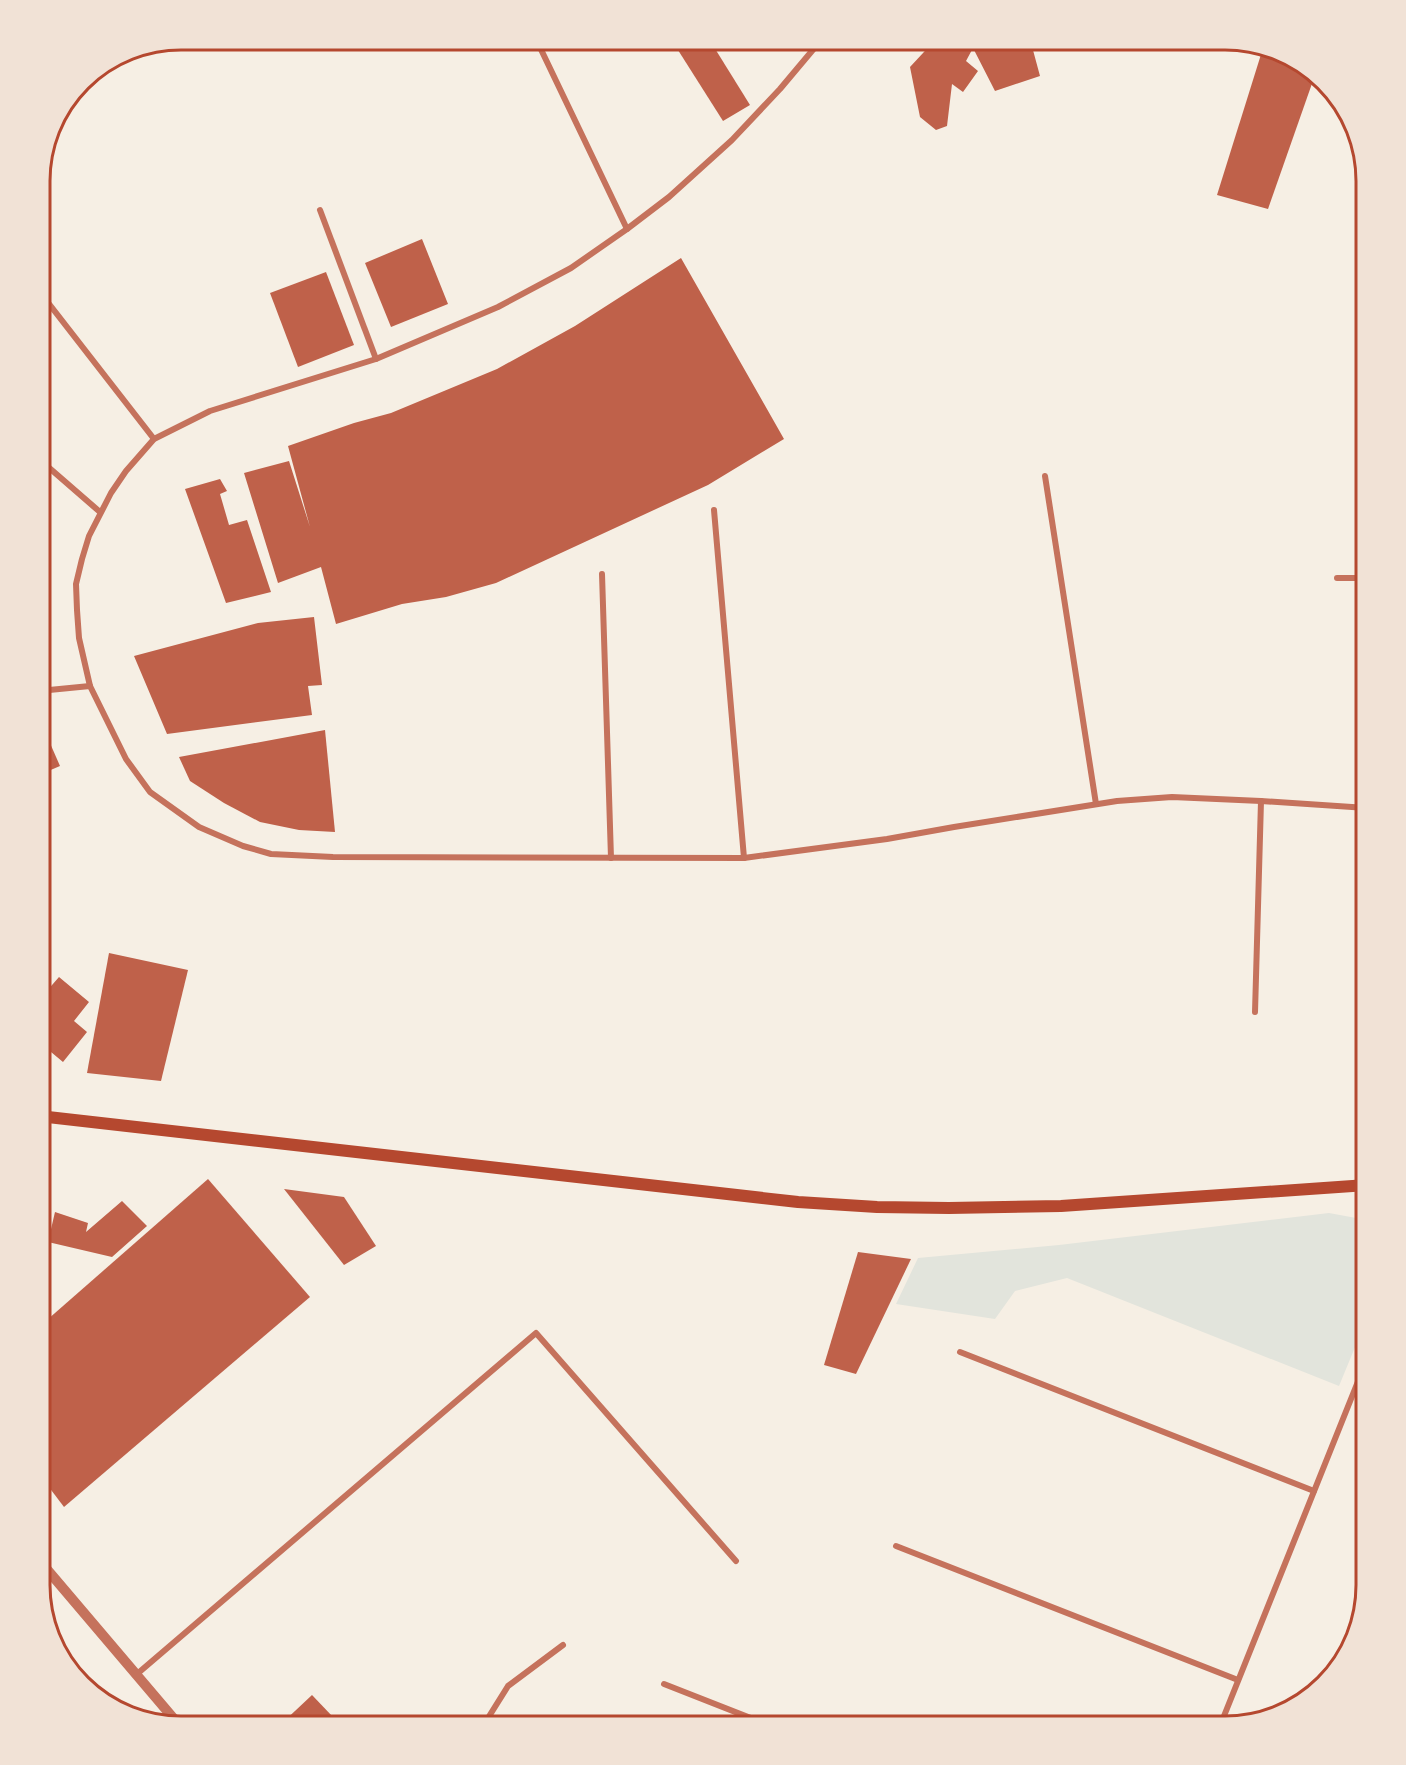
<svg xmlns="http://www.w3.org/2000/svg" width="1406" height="1765" viewBox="0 0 1406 1765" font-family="'Alegreya Sans',sans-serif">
<rect width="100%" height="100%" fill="#f6efe4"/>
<path fill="#e2e4dc" d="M 1329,1213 L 1367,1220 L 1367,1318 L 1339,1386 L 1067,1278 L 1015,1291 L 995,1319 L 896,1304 L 918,1258 L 1059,1245 Z"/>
<g fill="#bf614a">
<path d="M 671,39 L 709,39 L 750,105 L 723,121 Z"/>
<path d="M 936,39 L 966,39 L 970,42 L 968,39 L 1030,39 L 1040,76 L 995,91 L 973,48 L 966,61 L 978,71 L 963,92 L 952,84 L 947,126 L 936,130 L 920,117 L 910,67 Z"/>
<path d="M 1263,48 L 1296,58 L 1315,75 L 1268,209 L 1217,195 Z"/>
<path d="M 422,239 L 448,304 L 391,327 L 365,263 Z"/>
<path d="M 681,258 L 784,439 L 708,485 L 496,583 L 446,597 L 402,604 L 336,624 L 321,567 L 278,583 L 244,473 L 289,461 L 310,527 L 288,446 L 354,423 L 391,413 L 497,369 L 575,326 Z"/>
<path d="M 326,272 L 354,345 L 298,367 L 270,293 Z"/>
<path d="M 220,479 L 227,491 L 220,494 L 229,525 L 247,520 L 271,592 L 226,603 L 185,489 Z"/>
<path d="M 314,617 L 322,685 L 308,686 L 312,715 L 167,734 L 134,656 L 258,623 Z"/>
<path d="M 325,730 L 335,832 L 299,830 L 260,822 L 224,803 L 190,781 L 179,757 Z"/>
<path d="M 39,734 L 46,734 L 60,766 L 39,775 Z"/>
<path d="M 109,953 L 188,970 L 161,1081 L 87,1073 Z"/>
<path d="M 59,977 L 89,1002 L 74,1021 L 87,1032 L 63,1062 L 39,1042 L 39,1000 Z"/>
<path d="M 208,1179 L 310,1297 L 64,1507 L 39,1474 L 39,1327 Z"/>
<path d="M 284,1189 L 344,1197 L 376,1246 L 344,1265 Z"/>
<path d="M 122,1201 L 147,1226 L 112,1257 L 48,1242 L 55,1212 L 88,1223 L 86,1232 Z"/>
<path d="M 858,1252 L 911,1259 L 856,1374 L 824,1365 Z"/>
<path d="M 312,1695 L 333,1717 L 323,1726 L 279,1726 Z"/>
</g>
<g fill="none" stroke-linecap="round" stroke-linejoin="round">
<g stroke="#c5725c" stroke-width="6">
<path d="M 536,39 L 627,229"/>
<path d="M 822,39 L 780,89 L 732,140 L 669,197 L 627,229 L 571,268 L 498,307 L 376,359 L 210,411 L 154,439 L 126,471 L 111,493 L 89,536 L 82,559 L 76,584 L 77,610 L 79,638 L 90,686 L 126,759 L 150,792 L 199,827 L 243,846 L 271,854 L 333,857 L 744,858 L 887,839 L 954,827 L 1117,801 L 1172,797 L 1261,801 L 1367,808"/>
<path d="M 320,210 L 376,359"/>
<path d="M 39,291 L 154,439"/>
<path d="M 39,459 L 100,512"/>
<path d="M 1045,476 L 1096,804"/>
<path d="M 714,510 L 744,858"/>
<path d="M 602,574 L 611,858"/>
<path d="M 1337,578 L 1367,578"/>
<path d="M 39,691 L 90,686"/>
<path d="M 1255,1012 L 1261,801"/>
<path d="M 960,1352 L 1314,1491"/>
<path d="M 896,1546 L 1238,1680"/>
<path d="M 137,1674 L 536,1333 L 736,1561"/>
<path d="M 664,1684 L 771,1726"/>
<path d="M 483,1726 L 508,1686 L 563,1645"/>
<path d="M 1220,1726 L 1367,1359"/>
</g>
<path stroke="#c5725c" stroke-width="10" d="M 39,1560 L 180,1726"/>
<path stroke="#b5482f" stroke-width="12" d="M 39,1116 L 798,1202 L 877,1207 L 949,1208 L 1061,1206 L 1367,1185"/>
</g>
<path d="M0 0H1406V1765H0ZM181 50H1225A131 131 0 0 1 1356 181V1585A131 131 0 0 1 1225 1716H181A131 131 0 0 1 50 1585V181A131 131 0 0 1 181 50Z" fill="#f1e2d6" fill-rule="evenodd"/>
<path fill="none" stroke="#b5482f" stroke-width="3" d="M181 50H1225A131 131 0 0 1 1356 181V1585A131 131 0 0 1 1225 1716H181A131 131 0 0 1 50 1585V181A131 131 0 0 1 181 50Z"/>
</svg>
